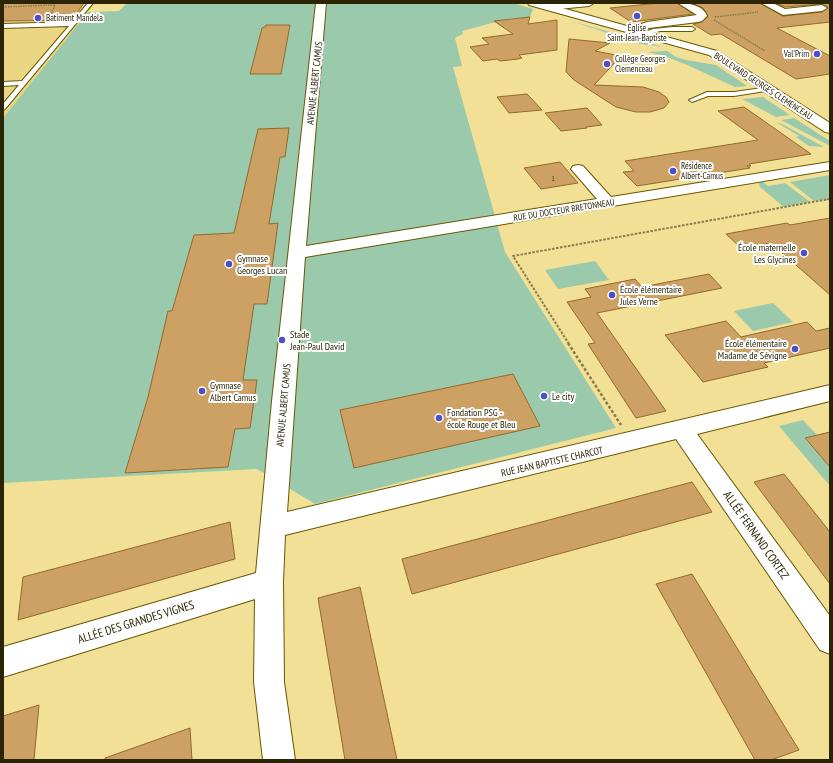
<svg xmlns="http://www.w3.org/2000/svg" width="833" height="763" viewBox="0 0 833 763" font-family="'PT Sans Narrow',sans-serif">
<rect width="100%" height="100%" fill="#f2e096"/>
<path fill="#ead683" d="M 3,3 L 96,3 L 3,118 Z"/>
<g fill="#9acaab">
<path d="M 127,3 L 513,3 L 533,9 L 530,17 L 507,19 L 462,31 L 463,34 L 455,38 L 462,66 L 453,67 L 505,252 L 616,428 L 315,504 L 257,469 L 3,483 L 3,118 L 88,12 L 119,11 Z"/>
<path d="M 571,21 L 663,47 L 641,44 Z"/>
<path d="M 667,51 L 676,57 L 686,60 L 716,65 L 747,86 L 735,87 L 685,64 L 664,56 L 648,52 Z"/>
<path d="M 763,97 L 790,115 L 776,117 L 742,99 Z"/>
<path d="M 794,118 L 830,141 L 830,146 L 781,120 Z"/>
<path d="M 776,122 L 782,124 L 824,147 L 809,146 L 796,137 L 799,136 Z"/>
<path d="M 830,175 L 830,198 L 814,201 L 790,182 Z"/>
<path d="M 762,181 L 768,186 L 785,183 L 810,202 L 784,207 L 760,187 L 759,183 Z"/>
<path d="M 595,261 L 609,280 L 558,289 L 545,270 Z"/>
<path d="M 773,303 L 793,322 L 753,331 L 734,311 Z"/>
<path d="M 803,420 L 817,435 L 805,439 L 830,467 L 830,486 L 779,426 Z"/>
</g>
<g fill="#cca163" stroke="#936a2a">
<path d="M 3,3 L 84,3 L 72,20 L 3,21 Z"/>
<path d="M 659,3 L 677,3 L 693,14 L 631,22 L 610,8 Z"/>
<path d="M 692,3 L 760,3 L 783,16 L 822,12 L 828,7 L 822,4 L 785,7 L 776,3 L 830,3 L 830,22 L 777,28 L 830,56 L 830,74 L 796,79 L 721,34 L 711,35 L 693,24 L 702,22 L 708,16 L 703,8 Z"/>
<path d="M 530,17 L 528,24 L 557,20 L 557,50 L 519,55 L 522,58 L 518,59 L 500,61 L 497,59 L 483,61 L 470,47 L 489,44 L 482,38 L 513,34 L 494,21 Z"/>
<path d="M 266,25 L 290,25 L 281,74 L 250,74 L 262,28 L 265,27 Z"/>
<path d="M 569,39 L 610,43 L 595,51 L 621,56 L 594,85 L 643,87 L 659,92 L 666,97 L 669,102 L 664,108 L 650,112 L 636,112 L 616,107 L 574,80 L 566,72 Z"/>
<path d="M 527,94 L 542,110 L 509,113 L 497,97 Z"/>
<path d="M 744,107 L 811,154 L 749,164 L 751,166 L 747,166 L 750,168 L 637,186 L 623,172 L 634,171 L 625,161 L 758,140 L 718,111 Z"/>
<path d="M 587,108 L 602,125 L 586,127 L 587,128 L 561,131 L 545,113 Z"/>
<path d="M 289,128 L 285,157 L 280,157 L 269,224 L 278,223 L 267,304 L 254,304 L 243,380 L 257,380 L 250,428 L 235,429 L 228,467 L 125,473 L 148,397 L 168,311 L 172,311 L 194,235 L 234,233 L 258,129 Z"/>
<path d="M 560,162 L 578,183 L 541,189 L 524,168 Z"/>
<path d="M 830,218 L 830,295 L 771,243 L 741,248 L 726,234 L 787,223 L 790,225 Z"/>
<path d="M 709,274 L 722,288 L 597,313 L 666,411 L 636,418 L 588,344 L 595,343 L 567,302 L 591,297 L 585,289 L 635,279 L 642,287 Z"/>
<path d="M 726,321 L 741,337 L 807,322 L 816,331 L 830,328 L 830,348 L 764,363 L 768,367 L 703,382 L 665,335 Z"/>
<path d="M 513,374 L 540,426 L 354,468 L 340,410 Z"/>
<path d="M 830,432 L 830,467 L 805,438 Z"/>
<path d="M 784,474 L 830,532 L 830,584 L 754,482 Z"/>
<path d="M 692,482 L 712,512 L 412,594 L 402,559 Z"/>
<path d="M 230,522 L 235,559 L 18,620 L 23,577 Z"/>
<path d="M 692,574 L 774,709 L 799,750 L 771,760 L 755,760 L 656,584 Z"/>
<path d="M 360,587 L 397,760 L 345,760 L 318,598 Z"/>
<path d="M 39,705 L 34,760 L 3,760 L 3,716 Z"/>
<path d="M 190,728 L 192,760 L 105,760 L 105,758 Z"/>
</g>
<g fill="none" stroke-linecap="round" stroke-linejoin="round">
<defs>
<g id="lane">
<path d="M 88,3 L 93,3 L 5,109 L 3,110 L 3,104 L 19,85 L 3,86 L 3,82 L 22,81 L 69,26 L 3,28 L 3,24 L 72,22 Z"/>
<path d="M 673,27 L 692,27 L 695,29 L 692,31 L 660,31 L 643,36 L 640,34 L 653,29 Z"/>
<path d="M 769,87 L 771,88 L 771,90 L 734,96 L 708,96 L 692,102 L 689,100 L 707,92 L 734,92 Z"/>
</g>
<g id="street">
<path d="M 316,3 L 326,3 L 306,246 L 597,199 L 571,169 L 573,166 L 578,165 L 583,166 L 611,197 L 830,162 L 830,170 L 305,257 L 287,512 L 830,385 L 830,401 L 697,434 L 830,616 L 830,654 L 820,650 L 676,439 L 285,535 L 283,582 L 284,682 L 295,760 L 263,760 L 254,682 L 255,599 L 3,677 L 3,647 L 256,573 L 272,401 Z"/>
<path d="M 559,3 L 594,3 L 589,6 L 548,10 L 543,7 L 548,4 Z"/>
<path d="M 678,3 C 688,3 703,5 707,16 L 702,21 L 698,22 L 649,28 L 631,34 L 626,31 L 627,29 L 647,22 L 697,15 Z"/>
<path d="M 761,3 L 773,3 L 785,9 L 822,5 L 827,8 L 822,11 L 783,15 Z"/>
</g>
<path id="secondary" d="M 528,3 L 544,3 L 717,51 L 830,123 L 830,133 L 825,132 L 709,55 L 529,5 Z"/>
</defs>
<use href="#lane" stroke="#695700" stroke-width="2"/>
<use href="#street" stroke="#695700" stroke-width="2"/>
<use href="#secondary" stroke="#695700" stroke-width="2"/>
<g stroke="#897d4a" stroke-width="1.5" stroke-dasharray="1.5 1" stroke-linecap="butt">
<path d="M 3,7 L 55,5 L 51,14"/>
<path d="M 715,17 L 758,12"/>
<path d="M 714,20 L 765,51"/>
<path d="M 824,200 L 830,199"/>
</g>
<path stroke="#897d4a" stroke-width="2" stroke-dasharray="2.5 1.5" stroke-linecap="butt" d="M 569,344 L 513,256 L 829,199"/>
<path stroke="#897d4a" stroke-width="2.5" stroke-dasharray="3 2" stroke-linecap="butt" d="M 568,343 L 621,425"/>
<use href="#lane" fill="#fff" fill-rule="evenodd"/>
<use href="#street" fill="#fff" fill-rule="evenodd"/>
<use href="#secondary" fill="#fff" fill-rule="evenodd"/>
</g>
<g fill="#4b50c6" stroke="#fff" stroke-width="1.5">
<circle cx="637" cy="16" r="4"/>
<circle cx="38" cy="18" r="4"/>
<circle cx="817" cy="54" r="4"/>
<circle cx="607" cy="64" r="4"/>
<circle cx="673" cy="171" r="4"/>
<circle cx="804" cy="253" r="4"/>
<circle cx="229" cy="264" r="4"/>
<circle cx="612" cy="295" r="4"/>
<circle cx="282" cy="340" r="4"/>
<circle cx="795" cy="349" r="4"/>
<circle cx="202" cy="391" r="4"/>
<circle cx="544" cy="396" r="4"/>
<circle cx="439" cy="418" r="4"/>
</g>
<g text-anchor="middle" stroke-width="4" stroke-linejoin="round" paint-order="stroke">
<g font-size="8" fill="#53431c">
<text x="553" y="181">1</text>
</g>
<g font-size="9" fill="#2b2405" stroke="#fff" text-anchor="start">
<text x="46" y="21">Batiment Mandela</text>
<text x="637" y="31" text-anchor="middle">Église<tspan x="637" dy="10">Saint-Jean-Baptiste</tspan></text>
<text x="809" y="57" text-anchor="end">Val'Prim</text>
<text x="615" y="62">Collège Georges<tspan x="615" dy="10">Clemenceau</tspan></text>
<text x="681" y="169">Résidence<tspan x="681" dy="10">Albert-Camus</tspan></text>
</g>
<g font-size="9" fill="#2b2405" stroke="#fff">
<text transform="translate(763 86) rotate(33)" y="3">BOULEVARD GEORGES CLEMENCEAU</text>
<text transform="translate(564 210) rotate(-9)" y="3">RUE DU DOCTEUR BRETONNEAU</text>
</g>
<g font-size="10" fill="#2b2405" stroke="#fff">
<text transform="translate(314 83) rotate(-84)" y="4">AVENUE ALBERT CAMUS</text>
<text transform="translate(283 405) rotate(-85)" y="4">AVENUE ALBERT CAMUS</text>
<text transform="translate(552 461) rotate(-13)" y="4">RUE JEAN BAPTISTE CHARCOT</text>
</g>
<g font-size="10" fill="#2b2405" stroke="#fff" text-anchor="start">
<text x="796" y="251" text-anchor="end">École maternelle<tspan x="796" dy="12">Les Glycines</tspan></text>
<text x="237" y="262">Gymnase<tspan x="237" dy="12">Georges Lucan</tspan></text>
<text x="620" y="293">École élémentaire<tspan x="620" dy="12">Jules Verne</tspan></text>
<text x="290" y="338">Stade<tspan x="290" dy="12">Jean-Paul David</tspan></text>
<text x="787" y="347" text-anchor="end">École élémentaire<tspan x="787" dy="12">Madame de Sévigne</tspan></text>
<text x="210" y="389">Gymnase<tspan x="210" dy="12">Albert Camus</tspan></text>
<text x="552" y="400">Le city</text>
<text x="447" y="416">Fondation PSG -<tspan x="447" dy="12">école Rouge et Bleu</tspan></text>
</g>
<g font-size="12" fill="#2b2405" stroke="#fff">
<text transform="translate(756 535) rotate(55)" y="4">ALLÉE FERNAND CORTEZ</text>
<text transform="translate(136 622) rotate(-17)" y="4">ALLÉE DES GRANDES VIGNES</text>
</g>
</g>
<rect width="833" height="763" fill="none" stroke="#2b2405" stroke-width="8"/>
</svg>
